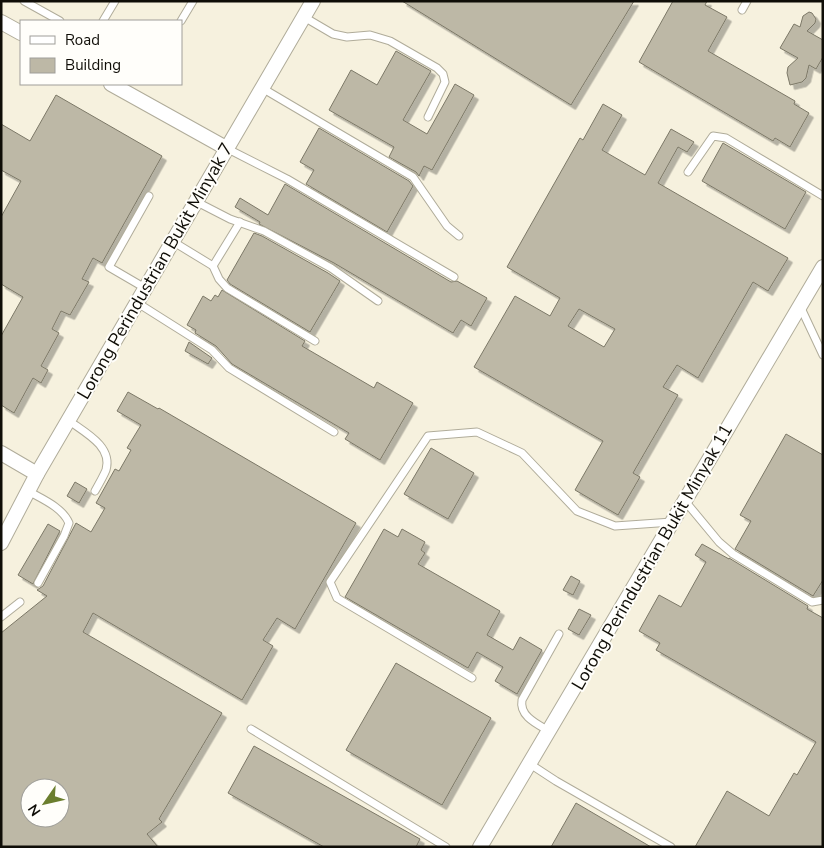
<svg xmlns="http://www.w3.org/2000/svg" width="824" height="848" viewBox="0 0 824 848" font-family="'Nunito Sans',sans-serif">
<defs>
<filter id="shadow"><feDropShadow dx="4.5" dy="4.5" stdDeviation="0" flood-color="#0004"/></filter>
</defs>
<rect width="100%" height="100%" fill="#f6f1de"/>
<g fill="#bdb8a6" stroke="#7c7867" fill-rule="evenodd" filter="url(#shadow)">
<path d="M 402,1 L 634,1 L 571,105 Z"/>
<path d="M 673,1 L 707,1 L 705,5 L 727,17 L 708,51 L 795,101 L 794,104 L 809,113 L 790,147 L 775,138 L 773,141 L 639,62 Z"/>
<path d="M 809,12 L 812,13 L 816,19 L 815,23 L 807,31 L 823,40 L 823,57 L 816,69 L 809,65 L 806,78 L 802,82 L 790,85 L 787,73 L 788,67 L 798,58 L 780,48 L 794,24 L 800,27 L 803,16 Z"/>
<path d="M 396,51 L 431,71 L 403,120 L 427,134 L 455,84 L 474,95 L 432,170 L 424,166 L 419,176 L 416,172 L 389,157 L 394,147 L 329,110 L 351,70 L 377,85 Z"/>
<path d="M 56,95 L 162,156 L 102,263 L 93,258 L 82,279 L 89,282 L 70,315 L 61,311 L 52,329 L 59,333 L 41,366 L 48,370 L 41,383 L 33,378 L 14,413 L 1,405 L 1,336 L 23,297 L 1,284 L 1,217 L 21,181 L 1,170 L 1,124 L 30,141 Z"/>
<path d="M 603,104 L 622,115 L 602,150 L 645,175 L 671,129 L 694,142 L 687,152 L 678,147 L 658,183 L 788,258 L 768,291 L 753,282 L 698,378 L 677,365 L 663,387 L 678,395 L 633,473 L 640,477 L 618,515 L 575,490 L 603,441 L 474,367 L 515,296 L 550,316 L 560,298 L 507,267 L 580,138 L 583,140 ZM 579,309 L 615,329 L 604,347 L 568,326 Z"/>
<path d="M 319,128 L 409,181 L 413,186 L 387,232 L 306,184 L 314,170 L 300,162 Z"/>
<path d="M 723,143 L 806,192 L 785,229 L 702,181 Z"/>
<path d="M 285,184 L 451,282 L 457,281 L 487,298 L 471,326 L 461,320 L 453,333 L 334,263 L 259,224 L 260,222 L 235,207 L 240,198 L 268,215 Z"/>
<path d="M 254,233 L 262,236 L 328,273 L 340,281 L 310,332 L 230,284 L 227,280 Z"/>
<path d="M 222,290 L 305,341 L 302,346 L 374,388 L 377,382 L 413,403 L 380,460 L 345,439 L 349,433 L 232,364 L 216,346 L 195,333 L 196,330 L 187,325 L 203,296 L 211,301 L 215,295 L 218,297 Z"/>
<path d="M 189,342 L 212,358 L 208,364 L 185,351 Z"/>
<path d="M 128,392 L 158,409 L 159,408 L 356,523 L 295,629 L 277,618 L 263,640 L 273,646 L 242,700 L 93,613 L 83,632 L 222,713 L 159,819 L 162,822 L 147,834 L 158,847 L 1,847 L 1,633 L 47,596 L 37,590 L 43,586 L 76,523 L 91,532 L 105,508 L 96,503 L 115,469 L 119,471 L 131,450 L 127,448 L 141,425 L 117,411 ZM 30,788 L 60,788 L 60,818 L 30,818 Z"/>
<path d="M 786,434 L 823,455 L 823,580 L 813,596 L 735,549 L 751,521 L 740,515 Z"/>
<path d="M 431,448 L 474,473 L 448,519 L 404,494 Z"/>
<path d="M 75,482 L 87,489 L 79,503 L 67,496 Z"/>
<path d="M 48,524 L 60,531 L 33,584 L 18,575 Z"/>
<path d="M 384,529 L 398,537 L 402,529 L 425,542 L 421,550 L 425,553 L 418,564 L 500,611 L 487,635 L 513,650 L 520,637 L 542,650 L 517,694 L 495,681 L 503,667 L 477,652 L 468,668 L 345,597 Z"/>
<path d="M 702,544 L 729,559 L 729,558 L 808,606 L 807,609 L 823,618 L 823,847 L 695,847 L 727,791 L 769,816 L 794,773 L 797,775 L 816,742 L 656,650 L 660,643 L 639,631 L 659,595 L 681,607 L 706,562 L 695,555 Z"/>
<path d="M 571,576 L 580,581 L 573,595 L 563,590 Z"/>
<path d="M 579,609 L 591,615 L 579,635 L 568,629 Z"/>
<path d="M 396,663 L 491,718 L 442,805 L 346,750 Z"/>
<path d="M 254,746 L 420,839 L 416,847 L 324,847 L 228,793 Z"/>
<path d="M 576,803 L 651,847 L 551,847 Z"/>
</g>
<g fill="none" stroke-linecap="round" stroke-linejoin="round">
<defs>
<g id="lane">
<path d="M 24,1 L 60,21"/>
<path d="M 742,10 L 747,1"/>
<path d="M 304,17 L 333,34 L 347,37 L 370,35 L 390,41 L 437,68 L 443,74 L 445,82 L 428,117"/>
<path d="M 103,21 L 115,1"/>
<path d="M 181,21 L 193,1"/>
<path d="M 262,88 L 413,177 L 447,226 L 459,236"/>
<path d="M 226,148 L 287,179 L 454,277"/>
<path d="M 688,172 L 713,136 L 726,138 L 823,196"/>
<path d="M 195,201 L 230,219 L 264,231 L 331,268 L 378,301"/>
<path d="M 172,241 L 213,266 L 219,279 L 227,288 L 315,341"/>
<path d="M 213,266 L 240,222"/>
<path d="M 145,288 L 109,267 L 149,196"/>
<path d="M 136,302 L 212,350 L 229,368 L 334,432"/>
<path d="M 800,306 L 823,355"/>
<path d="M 68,420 C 84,432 113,446 106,470 C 103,477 99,484 95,491"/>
<path d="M 28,491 C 42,499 62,507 69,523 L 64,536 L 38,583"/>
<path d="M 685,501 L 719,542 L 733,554 L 812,602 L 823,600"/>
<path d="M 1,617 L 20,602"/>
<path d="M 472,678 L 337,598 L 330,582 L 428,436 L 477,432 L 522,453 L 577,511 L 615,526 L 672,522"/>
<path d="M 251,729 L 446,847"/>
<path d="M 549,731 C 537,724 519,716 522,700 L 559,634"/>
<path d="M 530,764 L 556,781 L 671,847"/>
</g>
<g id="street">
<path d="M 1,22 L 21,33"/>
<path d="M 111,84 L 226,148"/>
<path d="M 1,453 L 37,474"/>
<path d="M 1,543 L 37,474 L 313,1"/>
<path d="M 480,847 L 823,267"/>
</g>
</defs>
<use href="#lane" stroke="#b0ac9a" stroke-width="9"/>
<use href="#street" stroke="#b0ac9a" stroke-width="16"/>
<use href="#lane" stroke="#fff" stroke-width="7"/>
<use href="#street" stroke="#fff" stroke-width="14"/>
</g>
<g text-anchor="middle" stroke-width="4" stroke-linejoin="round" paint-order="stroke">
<g font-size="18" fill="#0f0d07" stroke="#fffefa">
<text transform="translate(155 271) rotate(-60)" y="6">Lorong Perindustrian Bukit Minyak 7</text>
<text transform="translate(652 557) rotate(-60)" y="6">Lorong Perindustrian Bukit Minyak 11</text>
</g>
</g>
<rect width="824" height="848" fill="none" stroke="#0f0d07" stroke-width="5"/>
<rect x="20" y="20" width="162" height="65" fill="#fffefa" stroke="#9f9e99"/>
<rect x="30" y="36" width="25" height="8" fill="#ffffff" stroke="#9f9e99"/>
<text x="65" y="45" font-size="15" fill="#0f0d07">Road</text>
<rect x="30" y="58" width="25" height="15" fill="#bdb8a6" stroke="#9f9e99"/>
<text x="65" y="70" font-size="15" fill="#0f0d07">Building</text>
<g transform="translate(45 803) rotate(236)"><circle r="24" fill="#fffefa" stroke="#9f9e99"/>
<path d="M0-4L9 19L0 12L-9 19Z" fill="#6b7e2e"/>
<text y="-8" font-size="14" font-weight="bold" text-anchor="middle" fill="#0f0d07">N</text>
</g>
</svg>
